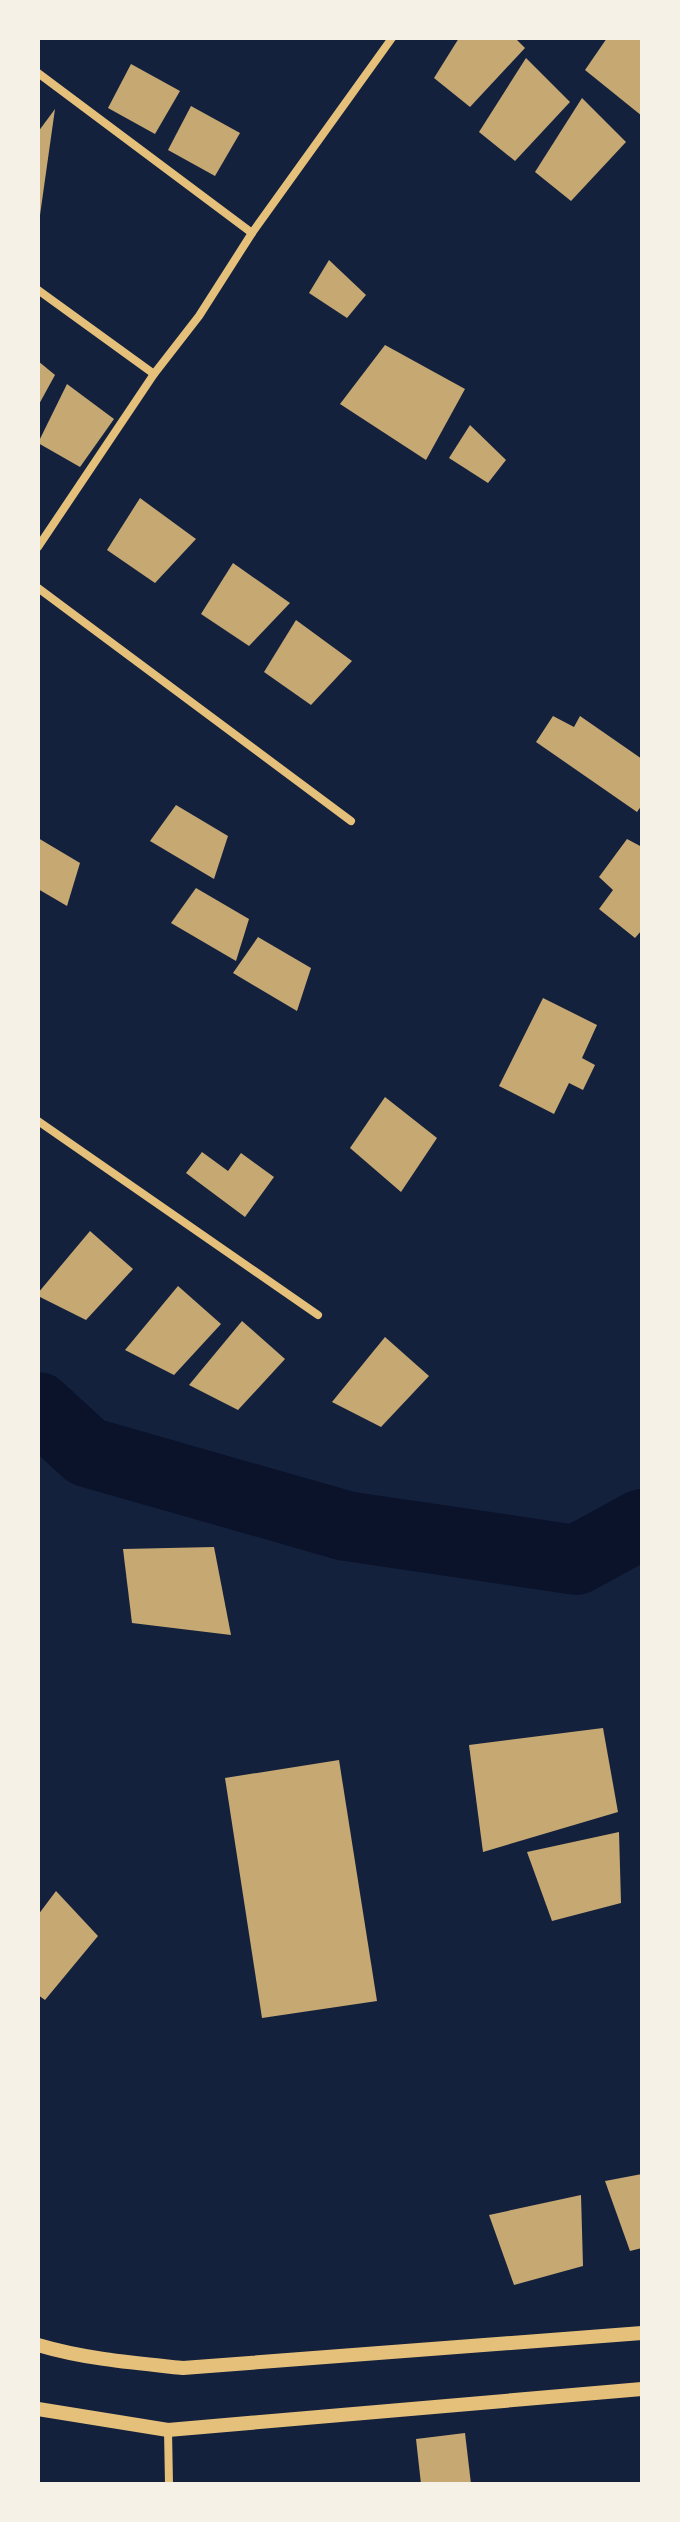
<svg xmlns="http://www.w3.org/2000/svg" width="680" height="2522" viewBox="0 0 680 2522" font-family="Cabin,sans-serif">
<rect width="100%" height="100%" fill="#14213d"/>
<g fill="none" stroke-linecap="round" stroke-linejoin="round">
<path stroke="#0b132b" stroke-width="70" d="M 38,1407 L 87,1452 L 346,1526 L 576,1560 L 642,1524"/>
</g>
<g fill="#c6a872">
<path d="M 459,38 L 515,38 L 525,48 L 470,107 L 434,78 Z"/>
<path d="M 607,38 L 642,38 L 642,116 L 585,70 Z"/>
<path d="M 526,58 L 570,102 L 515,161 L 479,132 Z"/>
<path d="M 131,64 L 180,91 L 155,134 L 108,108 Z"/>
<path d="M 582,98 L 626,142 L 571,201 L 535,172 Z"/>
<path d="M 191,106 L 240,133 L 215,176 L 168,150 Z"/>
<path d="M 55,109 L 40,215 L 38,215 L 38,132 Z"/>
<path d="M 329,260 L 366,295 L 347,318 L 309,293 Z"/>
<path d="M 385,345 L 465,389 L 426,460 L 340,404 Z"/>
<path d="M 38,361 L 55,375 L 38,406 Z"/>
<path d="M 67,384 L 114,419 L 80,467 L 38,443 Z"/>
<path d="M 470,425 L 506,460 L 488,483 L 449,458 Z"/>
<path d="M 140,498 L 196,539 L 155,583 L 107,550 Z"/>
<path d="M 233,563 L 290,603 L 249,646 L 201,614 Z"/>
<path d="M 296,620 L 352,661 L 311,705 L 264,672 Z"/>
<path d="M 553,716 L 574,727 L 580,716 L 642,759 L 642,805 L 637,812 L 536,742 Z"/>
<path d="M 176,805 L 228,836 L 214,879 L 150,841 Z"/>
<path d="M 38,838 L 80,863 L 67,906 L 38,889 Z"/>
<path d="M 627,839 L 642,847 L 642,930 L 635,938 L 599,909 L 613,890 L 599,877 Z"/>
<path d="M 196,888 L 249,919 L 236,961 L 171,923 Z"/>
<path d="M 258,937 L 311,968 L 297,1011 L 233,973 Z"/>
<path d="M 543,998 L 597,1025 L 582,1058 L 595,1065 L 583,1090 L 569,1083 L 554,1114 L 499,1086 Z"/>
<path d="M 385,1097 L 437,1138 L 401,1192 L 350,1148 Z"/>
<path d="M 202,1152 L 228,1171 L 241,1153 L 274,1177 L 245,1217 L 186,1173 Z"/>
<path d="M 90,1231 L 133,1269 L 86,1320 L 38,1296 L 38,1293 Z"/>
<path d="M 178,1286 L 221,1324 L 174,1375 L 125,1350 Z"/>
<path d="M 242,1321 L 285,1359 L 238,1410 L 189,1385 Z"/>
<path d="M 385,1337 L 429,1376 L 381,1427 L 332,1402 Z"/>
<path d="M 214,1547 L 231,1635 L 132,1623 L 123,1549 Z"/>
<path d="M 603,1728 L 618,1812 L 483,1852 L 469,1745 Z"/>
<path d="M 339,1760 L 377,2001 L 262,2018 L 225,1778 Z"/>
<path d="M 619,1832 L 621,1903 L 552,1921 L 527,1852 Z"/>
<path d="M 56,1891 L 98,1936 L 45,2000 L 38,1995 L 38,1915 Z"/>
<path d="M 642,2174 L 642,2248 L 630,2251 L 605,2181 Z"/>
<path d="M 581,2195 L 583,2266 L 514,2285 L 489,2215 Z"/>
<path d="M 465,2433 L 471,2484 L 421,2484 L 416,2439 Z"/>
</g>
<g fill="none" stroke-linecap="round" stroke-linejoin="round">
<g stroke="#e5c07b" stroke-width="8">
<path d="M 38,73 L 252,233"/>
<path d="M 38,290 L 154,374"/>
<path d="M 38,547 L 154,374 L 199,316 L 252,233 L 392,38"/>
<path d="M 38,588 L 351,821"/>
<path d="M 38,1121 L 318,1315"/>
<path d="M 168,2430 L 169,2484"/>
</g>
<g stroke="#e5c07b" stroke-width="14">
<path d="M 38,2345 C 85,2359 134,2363 183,2368 L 642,2333"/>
<path d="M 38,2409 L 168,2430 L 642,2389"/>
</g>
</g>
<rect width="680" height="2522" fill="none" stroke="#f6f1e7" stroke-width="80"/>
</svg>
